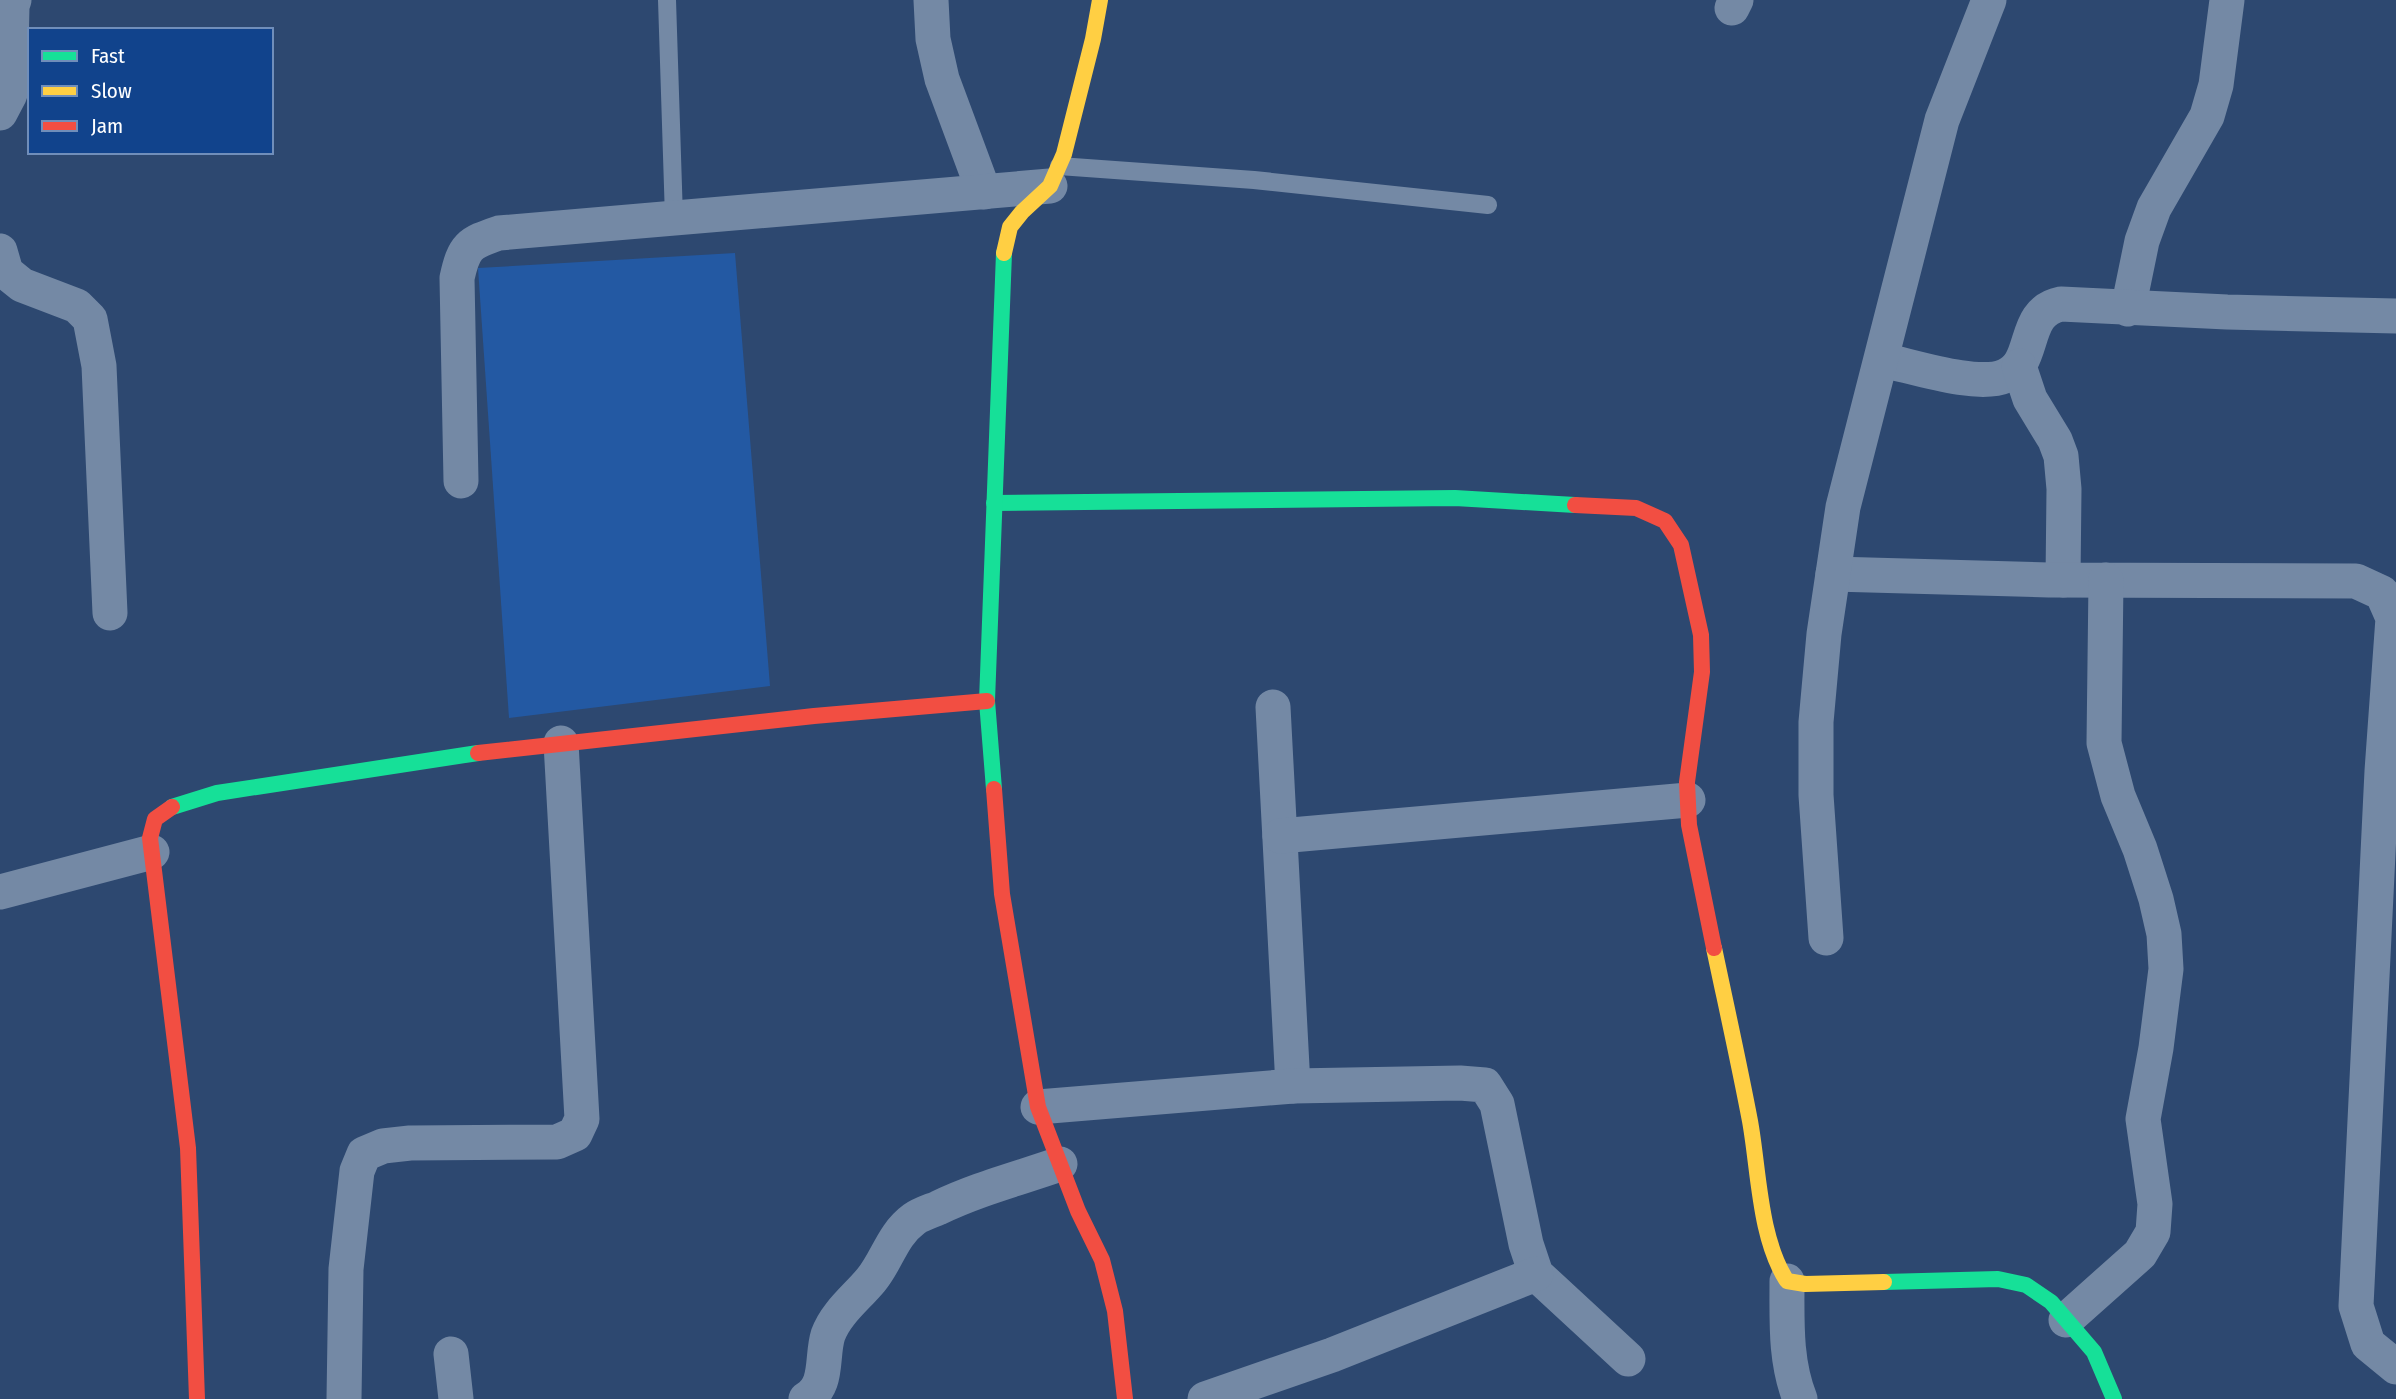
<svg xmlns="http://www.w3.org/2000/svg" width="2396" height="1399" viewBox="0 0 2396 1399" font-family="'Fira Sans Condensed',sans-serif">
<rect width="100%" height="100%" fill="#2d4870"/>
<path fill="#2359a3" d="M 735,253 L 770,686 L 509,718 L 478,268 Z"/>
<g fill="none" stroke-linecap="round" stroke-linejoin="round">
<g stroke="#7489a5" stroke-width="18">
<path d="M 667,0 L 674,218"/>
<path d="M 1059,166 L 1254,180 L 1488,205"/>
</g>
<g stroke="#7489a5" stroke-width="35">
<path d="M 931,0 L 933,39 L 942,79 L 984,192"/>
<path d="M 1732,8 L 1736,0"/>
<path d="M 0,113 L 10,94 L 12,6 L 14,0"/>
<path d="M 0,251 L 6,272 L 22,285 L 77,306 L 90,319 L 99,366 L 110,613"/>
<path d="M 2128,309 L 2142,241 L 2154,208 L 2207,116 L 2216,85 L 2227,0"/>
<path d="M 1882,360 C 1912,366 1977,388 2005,376 C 2038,363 2020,312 2061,304 L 2227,312 L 2396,316"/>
<path d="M 2019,366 L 2030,399 L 2055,440 L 2061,456 L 2064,489 L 2063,580"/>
<path d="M 461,481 L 457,278 C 464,246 469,243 499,233 L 1050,186"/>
<path d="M 1833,574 L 2049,580 L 2356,581 L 2382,593 L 2393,618 L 2382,771 L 2356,1306 L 2368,1344 L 2396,1367"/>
<path d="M 1273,707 L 1293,1086"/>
<path d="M 1280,836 L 1688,800"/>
<path d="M 0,892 L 152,852"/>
<path d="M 1826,938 L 1816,795 L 1816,722 L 1824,634 L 1843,507 L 1942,120 L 1989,0"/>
<path d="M 1038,1107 L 1293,1086 L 1460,1083 L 1485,1085 L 1497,1104 L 1526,1244 L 1536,1274 L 1628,1359"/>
<path d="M 1787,1281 C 1787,1322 1785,1361 1800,1399"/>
<path d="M 2066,1320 L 2140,1254 L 2153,1232 L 2155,1204 L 2143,1119 L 2156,1048 L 2166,969 L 2164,934 L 2156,899 L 2140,849 L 2118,796 L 2104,743 L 2106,580"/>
<path d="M 451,1354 L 456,1399"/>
<path d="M 344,1399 L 346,1269 L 357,1171 L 364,1154 L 383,1146 L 410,1143 L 557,1142 L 575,1134 L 582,1119 L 561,743"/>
<path d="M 806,1399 C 829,1386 821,1357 828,1335 C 836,1313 856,1298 871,1280 C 887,1261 892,1235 914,1219 C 921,1214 931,1211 938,1208 C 977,1189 1020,1178 1060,1164"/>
<path d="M 1205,1399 L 1332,1355 L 1536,1274"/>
</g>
<g stroke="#16e098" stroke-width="16">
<path d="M 994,503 L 1455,498 L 1575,505"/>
<path d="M 994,789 L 987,701 L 1004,253"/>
<path d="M 172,807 L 217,793 L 478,753"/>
<path d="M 1884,1282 L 1998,1279 L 2026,1285 L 2051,1302 L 2094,1352 L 2114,1399"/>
</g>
<g stroke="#ffcf43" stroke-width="16">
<path d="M 1004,253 L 1010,227 L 1022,212 L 1050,186 L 1064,154 L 1093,39 L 1100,0"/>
<path d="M 1714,948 C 1726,1005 1739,1063 1750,1121 C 1759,1171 1759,1238 1787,1281 L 1805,1284 L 1884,1282"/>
</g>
<g stroke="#f24e42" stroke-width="16">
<path d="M 1575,505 L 1636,508 L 1665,521 L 1681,545 L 1701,635 L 1702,672 L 1687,782 L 1689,825 L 1714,948"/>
<path d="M 478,753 L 814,716 L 987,701"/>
<path d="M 994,789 L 1002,894 L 1038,1107 L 1078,1211 L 1102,1260 L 1115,1311 L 1125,1399"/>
<path d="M 172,807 L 155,819 L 150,838 L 188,1148 L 197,1399"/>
</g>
</g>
<rect x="28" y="28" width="245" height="126" fill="#11438c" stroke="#708eba" stroke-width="2"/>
<rect x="42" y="51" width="35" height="10" fill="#16e098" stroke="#708eba" stroke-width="2"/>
<text x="91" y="63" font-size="21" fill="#ffffff">Fast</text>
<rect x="42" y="86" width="35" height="10" fill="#ffcf43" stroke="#708eba" stroke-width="2"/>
<text x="91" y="98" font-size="21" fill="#ffffff">Slow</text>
<rect x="42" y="121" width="35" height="10" fill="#f24e42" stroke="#708eba" stroke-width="2"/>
<text x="91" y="133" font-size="21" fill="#ffffff">Jam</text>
</svg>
